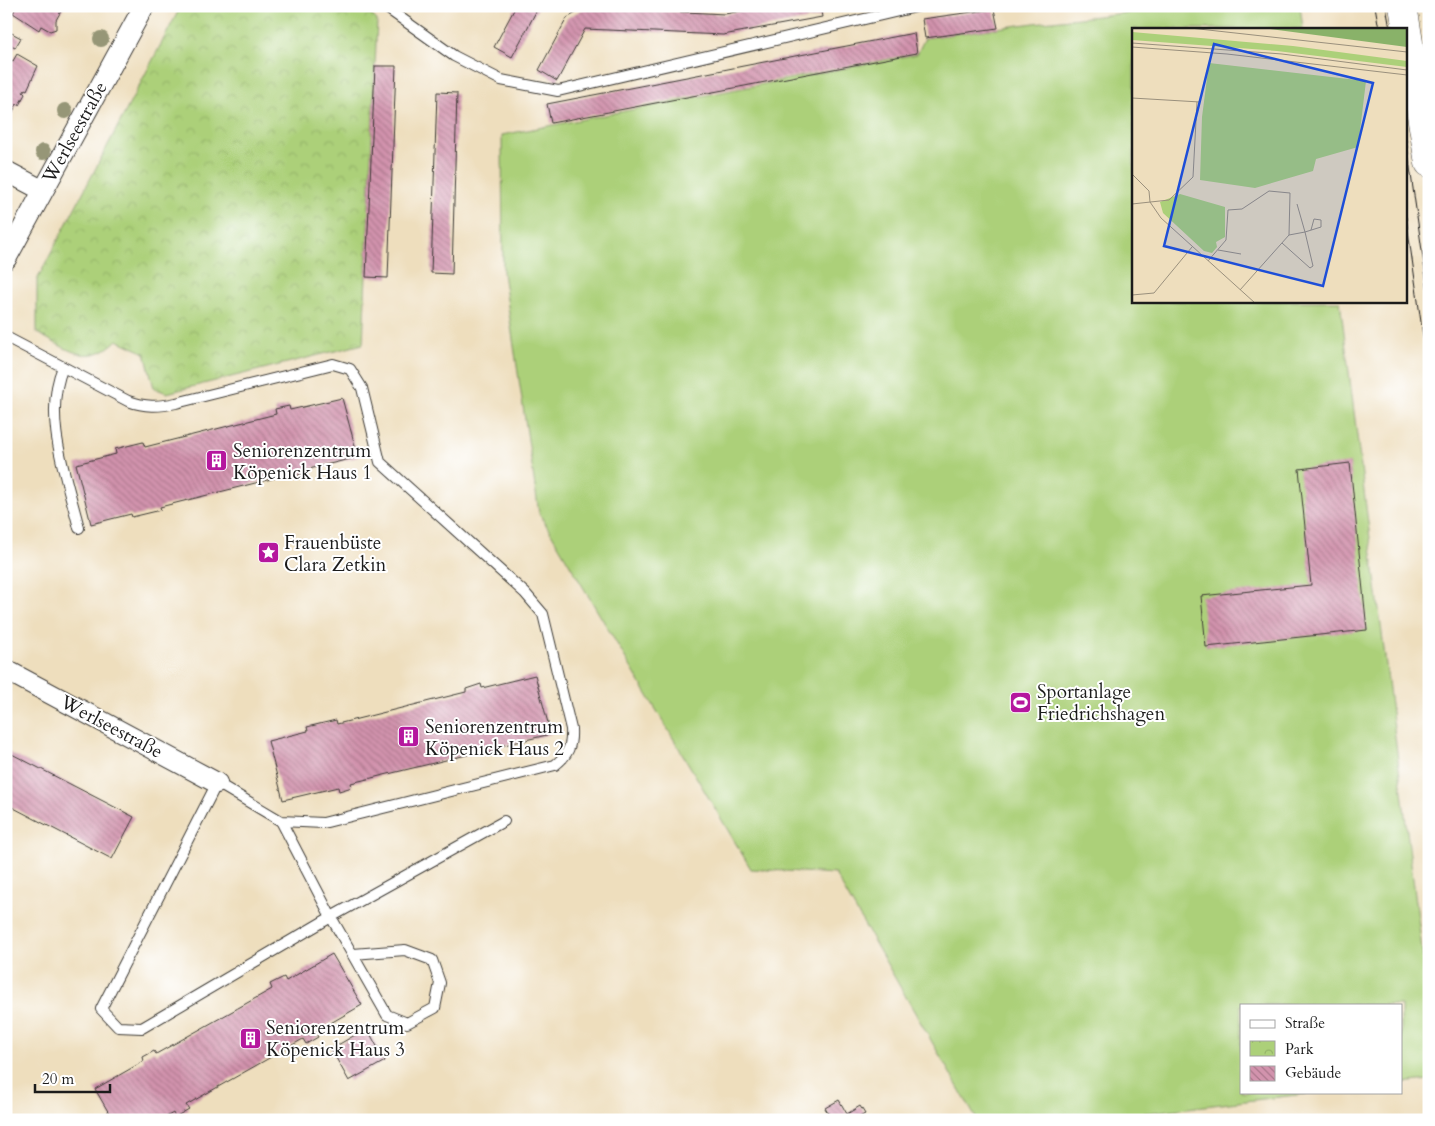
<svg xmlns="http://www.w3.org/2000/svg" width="1435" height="1126" viewBox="0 0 1435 1126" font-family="Cardo,serif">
<defs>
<pattern id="park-crowns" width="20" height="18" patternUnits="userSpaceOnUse" patternTransform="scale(1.25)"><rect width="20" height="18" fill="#acd079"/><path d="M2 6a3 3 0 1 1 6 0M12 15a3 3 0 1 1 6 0" fill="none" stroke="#93b268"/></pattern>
<pattern id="building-back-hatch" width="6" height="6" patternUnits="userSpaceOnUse" patternTransform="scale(1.25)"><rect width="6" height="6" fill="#d293ad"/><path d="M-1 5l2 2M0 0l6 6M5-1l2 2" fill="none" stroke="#aa778c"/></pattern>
</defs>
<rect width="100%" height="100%" fill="#fff"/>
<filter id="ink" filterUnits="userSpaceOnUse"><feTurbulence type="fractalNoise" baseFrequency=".02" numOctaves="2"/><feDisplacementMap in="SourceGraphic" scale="10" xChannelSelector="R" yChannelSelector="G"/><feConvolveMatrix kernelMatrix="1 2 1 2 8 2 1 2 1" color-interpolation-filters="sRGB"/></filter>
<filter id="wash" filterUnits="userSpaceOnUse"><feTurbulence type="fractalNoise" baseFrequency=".0096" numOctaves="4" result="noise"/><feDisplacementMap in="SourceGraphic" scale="20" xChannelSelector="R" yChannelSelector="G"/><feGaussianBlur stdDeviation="1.12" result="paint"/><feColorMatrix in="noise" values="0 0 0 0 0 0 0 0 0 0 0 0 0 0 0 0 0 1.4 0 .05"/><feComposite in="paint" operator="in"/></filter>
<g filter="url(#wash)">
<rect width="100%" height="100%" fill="#eedebd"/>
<path fill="#acd079" stroke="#64764a" d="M 1189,6 L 1300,6 L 1303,29 L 1134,29 L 1134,301 L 1340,301 L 1429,1005 L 1429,1080 L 1401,1083 L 1401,1005 L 1241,1005 L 1241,1092 L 1321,1092 L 1088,1120 L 977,1120 L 835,874 L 751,869 L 539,513 L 503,273 L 502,135 L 917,54 L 925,38 L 1034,23 Z"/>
<path fill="url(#park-crowns)" stroke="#64764a" d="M 181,6 L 362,6 L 377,20 L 363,344 L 167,393 L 154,388 L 145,353 L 117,340 C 88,369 66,348 37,333 L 37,280 Z"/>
<g id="blocks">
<g fill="url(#building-back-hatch)">
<path d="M 17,6 L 64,6 L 56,20 L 56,29 L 50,31 L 41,26 L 39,30 L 13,13 Z"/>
<path d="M 516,6 L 539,6 L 512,57 L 494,47 Z"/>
<path d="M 767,6 L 820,6 L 822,17 L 723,35 L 585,29 L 557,81 L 539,70 L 567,18 L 586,7 L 725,14 Z"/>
<path d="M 994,9 L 998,28 L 925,38 L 922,19 Z"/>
<path d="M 6,30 L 21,38 L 15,48 L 6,43 Z"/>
<path d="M 914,33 L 917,53 L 551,123 L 547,104 Z"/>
<path d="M 17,54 L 38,66 L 27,90 L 25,89 L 23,92 L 25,94 L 19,105 L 17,104 L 10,117 L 6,115 L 6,57 L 13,61 Z"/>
<path d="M 375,66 L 396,66 L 388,278 L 366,277 Z"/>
<path d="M 437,92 L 457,93 L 452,274 L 431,273 Z"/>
<path d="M 342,398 L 358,457 L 305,470 L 305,473 L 292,477 L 291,474 L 160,507 L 161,510 L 132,517 L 131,514 L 91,524 L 76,464 L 116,454 L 115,449 L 143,442 L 145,447 L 276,414 L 275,409 L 289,406 L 290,410 Z"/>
<path d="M 1350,463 L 1367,630 L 1206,647 L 1201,596 L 1311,585 L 1299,469 Z"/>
<path d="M 535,675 L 551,734 L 496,747 L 497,750 L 484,754 L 483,751 L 351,783 L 352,787 L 339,791 L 338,787 L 283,800 L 268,741 L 308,731 L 307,727 L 336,720 L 337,724 L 466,692 L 466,689 L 481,684 L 482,688 Z"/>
<path d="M 6,751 L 134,817 L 112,859 L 6,804 Z"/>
<path d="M 332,954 L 362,1005 L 315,1032 L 318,1037 L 306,1044 L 303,1039 L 186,1105 L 189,1109 L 175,1117 L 173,1113 L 161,1120 L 113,1120 L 95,1089 L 144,1061 L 143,1057 L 154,1051 L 156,1054 L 272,989 L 270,984 L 284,977 L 286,981 Z"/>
<path d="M 367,1028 L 385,1061 L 349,1081 L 331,1049 Z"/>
<path d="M 839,1100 L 847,1114 L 860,1106 L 865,1114 L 854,1120 L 832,1120 L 825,1108 Z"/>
</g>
</g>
</g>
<g filter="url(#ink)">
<use href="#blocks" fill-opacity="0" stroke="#3c3934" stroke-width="1"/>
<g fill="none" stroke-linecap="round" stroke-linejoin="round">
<defs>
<g id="service">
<path d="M 384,6 L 454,56 L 501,80 L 558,91 L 920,6"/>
<path d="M 6,337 L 128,401 C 145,407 158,407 176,403 L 333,364 L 350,369 L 362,388 L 380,462 L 525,593 L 543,614 L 571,729 C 572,746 568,755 555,765 L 323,823 L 281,821 L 217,783 L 101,1009 L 118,1027 L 142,1028 L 331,917 L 281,821"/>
<path d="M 63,367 C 42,416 67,479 79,528"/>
<path d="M 353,954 L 405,950 L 432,960 L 440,983 L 435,1008 L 407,1023 L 387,1015 L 331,917 L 504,821"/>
</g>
<g id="minor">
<path d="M 6,171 L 42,190"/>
<path d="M 6,259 L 144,6"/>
<path d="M 6,670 L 217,783"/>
</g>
<path id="secondary" d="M 1403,6 L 1429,163"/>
</defs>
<use href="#service" stroke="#3c3934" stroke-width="12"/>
<use href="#minor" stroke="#3c3934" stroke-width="22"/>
<use href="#secondary" stroke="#3c3934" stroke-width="29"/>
<use href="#service" stroke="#fff" stroke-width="10"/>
<use href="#minor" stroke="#fff" stroke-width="20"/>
<use href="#secondary" stroke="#fff" stroke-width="28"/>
<g stroke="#1c1c1c" stroke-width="1">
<path d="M 1375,6 L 1379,29"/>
<path d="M 1386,6 L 1390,29"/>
<path d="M 1406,140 L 1429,299"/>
<path d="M 1406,217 L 1429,378"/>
</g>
</g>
<g fill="#969677">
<circle cx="101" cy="39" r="8"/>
<circle cx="65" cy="111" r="8"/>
<circle cx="43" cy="152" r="8"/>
</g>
</g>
<defs>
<symbol id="building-square" viewBox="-11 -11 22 22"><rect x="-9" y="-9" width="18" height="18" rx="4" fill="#b5179e" stroke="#fff"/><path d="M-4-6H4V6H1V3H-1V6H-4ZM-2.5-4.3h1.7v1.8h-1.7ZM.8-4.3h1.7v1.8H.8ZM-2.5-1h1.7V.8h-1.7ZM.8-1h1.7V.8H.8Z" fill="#fff"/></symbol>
<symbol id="sight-square" viewBox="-11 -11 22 22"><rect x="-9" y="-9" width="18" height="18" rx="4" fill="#b5179e" stroke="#fff"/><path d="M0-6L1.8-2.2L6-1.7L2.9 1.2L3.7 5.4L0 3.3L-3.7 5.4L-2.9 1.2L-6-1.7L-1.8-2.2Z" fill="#fff"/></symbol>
<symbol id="stadium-square" viewBox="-11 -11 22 22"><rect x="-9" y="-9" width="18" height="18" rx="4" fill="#b5179e" stroke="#fff"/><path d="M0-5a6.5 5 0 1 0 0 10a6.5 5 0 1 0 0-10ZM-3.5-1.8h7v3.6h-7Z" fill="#fff"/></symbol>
</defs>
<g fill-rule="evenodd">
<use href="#building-square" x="204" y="448" width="25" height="25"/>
<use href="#sight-square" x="256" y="540" width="25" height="25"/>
<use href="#stadium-square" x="1008" y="690" width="25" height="25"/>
<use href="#building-square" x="396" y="724" width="25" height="25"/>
<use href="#building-square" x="238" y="1026" width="25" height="25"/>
</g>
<g text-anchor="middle" stroke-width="4" stroke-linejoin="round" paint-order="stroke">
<g font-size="19" fill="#1c1c1c" stroke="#fff">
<text transform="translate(74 132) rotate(-61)" y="7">Werlseestraße</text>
<text transform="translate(112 726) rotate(28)" y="7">Werlseestraße</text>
</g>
<g font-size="19" fill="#1c1c1c" stroke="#fff" text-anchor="start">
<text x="233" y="457">Seniorenzentrum<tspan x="233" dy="22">Köpenick Haus 1</tspan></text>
<text x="284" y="549">Frauenbüste<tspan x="284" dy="22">Clara Zetkin</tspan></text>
<text x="1037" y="698">Sportanlage<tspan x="1037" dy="22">Friedrichshagen</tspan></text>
<text x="425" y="733">Seniorenzentrum<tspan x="425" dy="22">Köpenick Haus 2</tspan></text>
<text x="266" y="1034">Seniorenzentrum<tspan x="266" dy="22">Köpenick Haus 3</tspan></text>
</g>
</g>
<g transform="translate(1132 28)">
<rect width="275" height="275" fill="#eedebd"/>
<path d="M 0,4 L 161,18 L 275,33 L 275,39 L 145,23 L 0,12 ZM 77,35 L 234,53 L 226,119 L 184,131 L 181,143 L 123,160 L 68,152 L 70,89 Z" fill="#acd079"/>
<path d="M 121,0 L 275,0 L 275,19 L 138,1 Z" fill="#89b269"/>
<path d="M 48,166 L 93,179 L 93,209 L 84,214 L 85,219 L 80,225 L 72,223 L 31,185 L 28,174 Z" fill="#acd079"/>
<path fill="none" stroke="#9a907d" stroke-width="1" d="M 58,0 L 275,24M 0,15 L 150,26 L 275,42M 0,19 L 95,26 L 275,47M 0,70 L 68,74M 0,146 L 17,163 L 18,174 L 29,190 L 123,275M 0,176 L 37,172 L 61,149 L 65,74M 165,176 L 173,204 L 189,199 L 189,192 L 182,191 L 179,202M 150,215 L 178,240 L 181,238 L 173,204 L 157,207M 86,222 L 109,226M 76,233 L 94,212 L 96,182 L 110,181 L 137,163 L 158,165 L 157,207 L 108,262M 0,267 L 22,265 L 60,219"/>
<path fill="#1d4ed8" fill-opacity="0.15" stroke="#1d4ed8" stroke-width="2.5" d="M 82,16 L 241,55 L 191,258 L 32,218 Z"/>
<rect width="275" height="275" fill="none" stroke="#1c1c1c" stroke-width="2.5"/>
</g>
<rect width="1435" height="1126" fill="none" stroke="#fff" stroke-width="25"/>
<rect x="1240" y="1004" width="162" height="90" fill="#ffffff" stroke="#a4a4a4"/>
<rect x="1250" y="1020" width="25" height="8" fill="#ffffff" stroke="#a4a4a4"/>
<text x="1285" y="1028" font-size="15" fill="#1c1c1c">Straße</text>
<rect x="1250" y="1041" width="25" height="15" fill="url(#park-crowns)" stroke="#a4a4a4"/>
<text x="1285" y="1054" font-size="15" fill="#1c1c1c">Park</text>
<rect x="1250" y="1066" width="25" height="15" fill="url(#building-back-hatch)" stroke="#a4a4a4"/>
<text x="1285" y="1078" font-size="15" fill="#1c1c1c">Gebäude</text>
<path d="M35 1084v8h75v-8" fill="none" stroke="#1c1c1c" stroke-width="2.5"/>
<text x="42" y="1084" font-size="15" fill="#1c1c1c" stroke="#ffffff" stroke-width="4" paint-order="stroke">20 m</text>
</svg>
